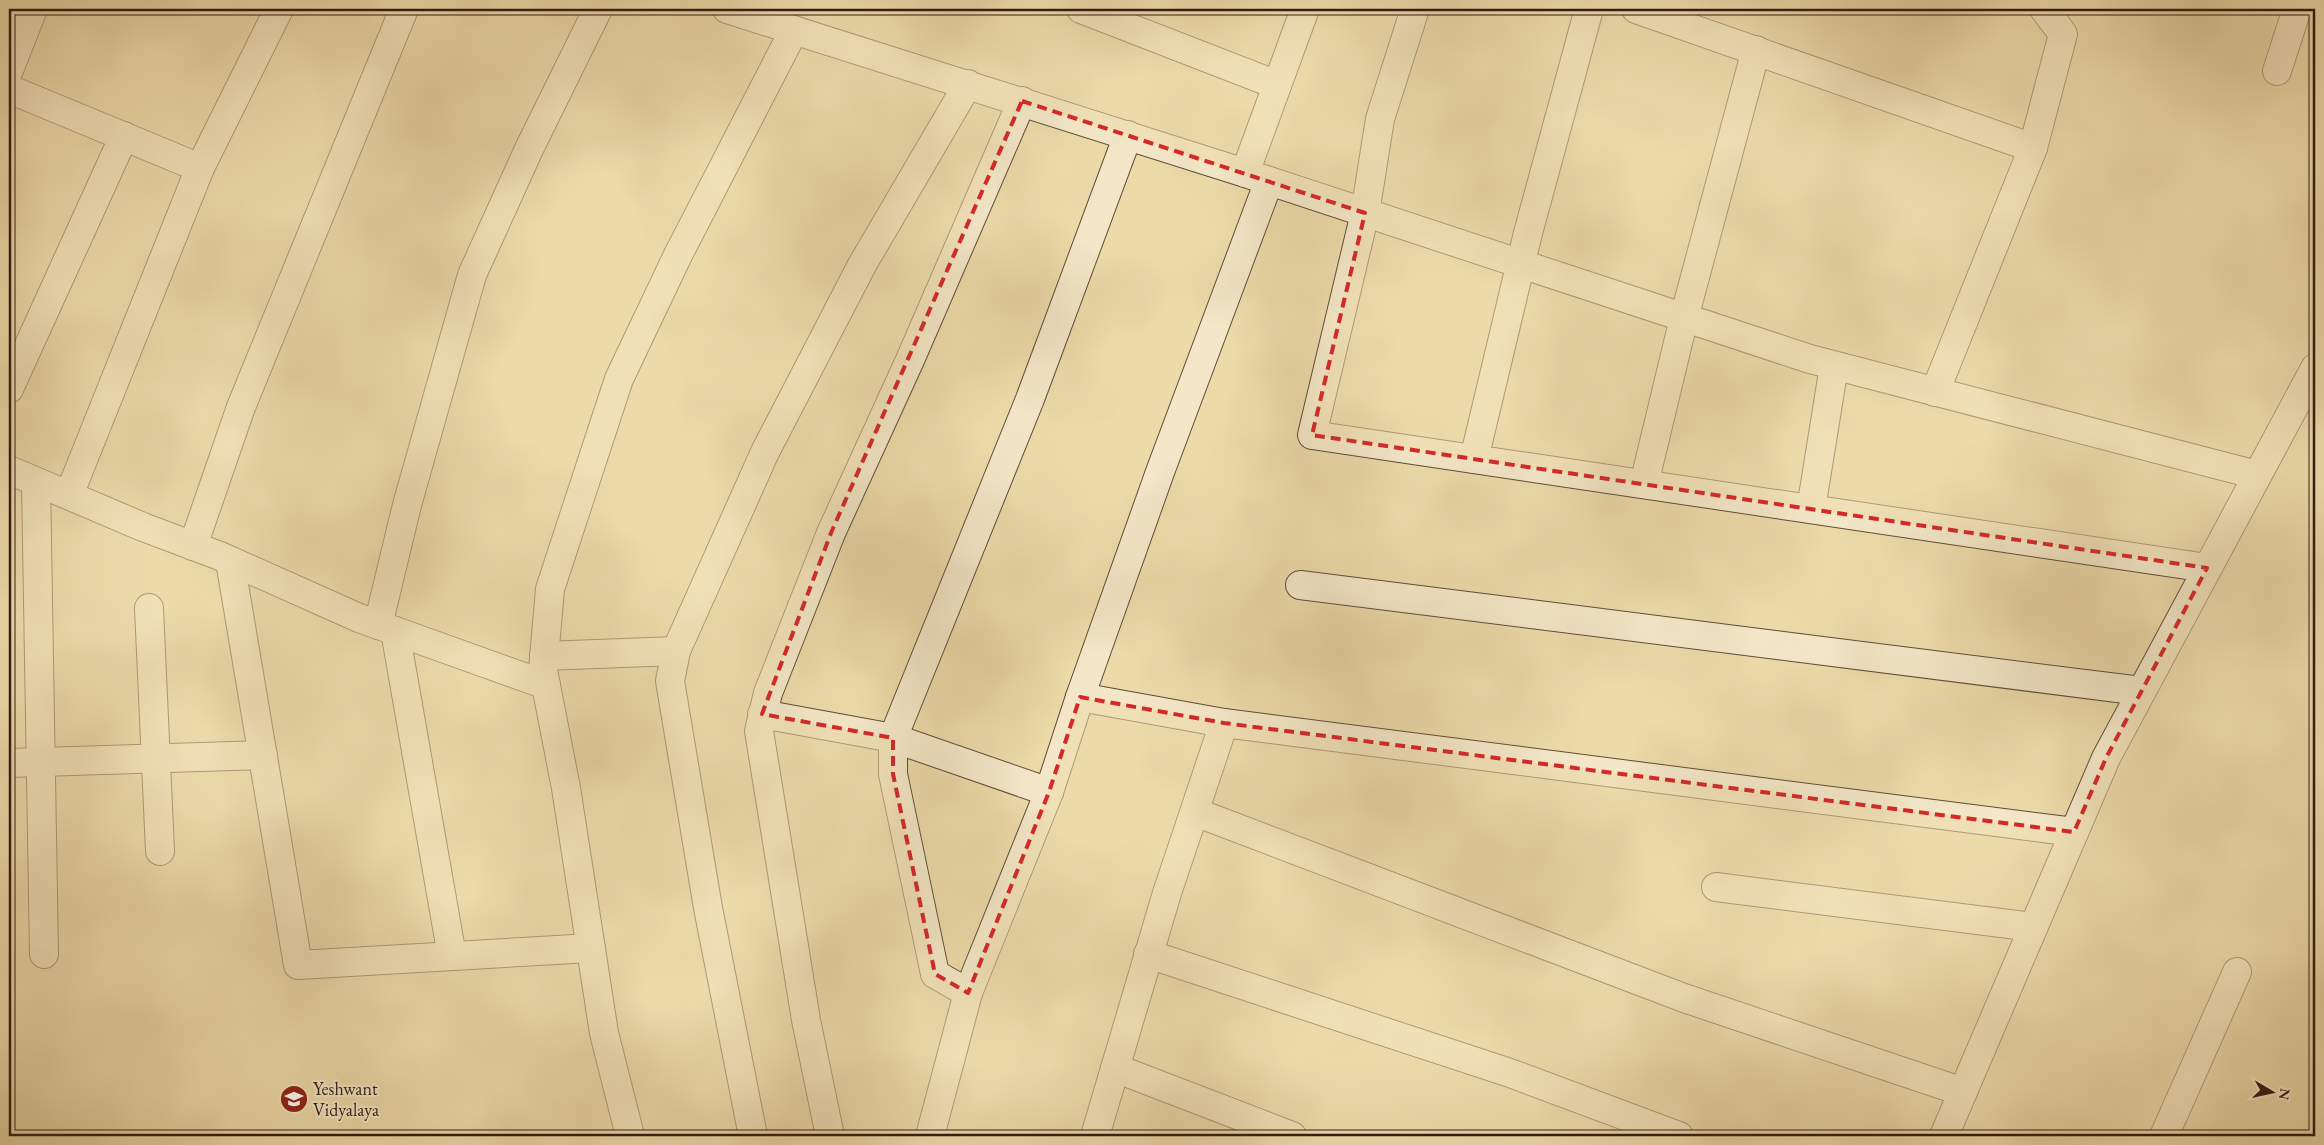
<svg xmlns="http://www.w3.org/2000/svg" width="2324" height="1145" viewBox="0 0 2324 1145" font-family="'EB Garamond',serif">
<rect width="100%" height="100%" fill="#ecdaa9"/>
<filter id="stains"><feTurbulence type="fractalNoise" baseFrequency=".004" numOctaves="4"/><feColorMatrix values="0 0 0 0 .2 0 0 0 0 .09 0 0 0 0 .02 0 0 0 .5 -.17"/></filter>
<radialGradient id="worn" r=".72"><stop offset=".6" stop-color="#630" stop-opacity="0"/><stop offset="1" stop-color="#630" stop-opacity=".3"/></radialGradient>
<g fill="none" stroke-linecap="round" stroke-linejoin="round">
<defs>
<g id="minor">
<path d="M 727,9 L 1245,173 L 1810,359 L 2257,475"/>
<path d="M 1081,9 L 1277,85"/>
<path d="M 1415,9 L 1380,119 L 1365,213 L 1312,435 L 2207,568"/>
<path d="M 1636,9 L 2033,148 L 1935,392"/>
<path d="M 9,70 L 33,9"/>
<path d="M 2277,71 L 2297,9"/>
<path d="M 9,89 L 200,168"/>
<path d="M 2033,148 L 2063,34 L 2044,9"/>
<path d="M 1245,173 L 1305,9"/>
<path d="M 9,389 L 124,136"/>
<path d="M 1474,459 L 1528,233 L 1589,9"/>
<path d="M 9,470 L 143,527 L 220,556 L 359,618 L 546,685"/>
<path d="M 36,482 L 44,954"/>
<path d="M 1644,484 L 1684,318 L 1756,50"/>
<path d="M 69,495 L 200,168 L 279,9"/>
<path d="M 1811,509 L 1834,366"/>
<path d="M 193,546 L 241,407 L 404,9"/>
<path d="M 230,561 L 298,965 L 591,948"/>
<path d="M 1300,585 L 2141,691"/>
<path d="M 149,608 L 160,851"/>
<path d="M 378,625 L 407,505 L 472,275 L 529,149 L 598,9"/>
<path d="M 395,631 L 452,956"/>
<path d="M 544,656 L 676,651"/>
<path d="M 1080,697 L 1224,723 L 2074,832"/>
<path d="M 762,714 L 893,738 L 1049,792"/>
<path d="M 9,763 L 263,755"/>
<path d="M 1195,812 L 1684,998 L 1963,1092"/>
<path d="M 1716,887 L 2033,927"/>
<path d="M 1148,954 L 1510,1073 L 1679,1136"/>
<path d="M 968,993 L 935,974 L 893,774 L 893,738 L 1030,399 L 1128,135"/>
<path d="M 1115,1068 L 1292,1136"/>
<path d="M 630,1136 L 604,1033 L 566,788 L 543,670 L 550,589 L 619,379 L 678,255 L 794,30"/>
<path d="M 753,1136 L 708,908 L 670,681 L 676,651 L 765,452 L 862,265 L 968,84"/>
<path d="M 830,1136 L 806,1020 L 759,731 L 768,693 L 831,533 L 910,360 L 1022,101"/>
<path d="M 930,1136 L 968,993 L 1049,792 L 1080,697 L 1160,472 L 1269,181"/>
<path d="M 1095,1136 L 1167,893 L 1224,723"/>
<path d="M 1944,1136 L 2106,758 L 2315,368"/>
<path d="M 2164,1136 L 2237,972"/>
</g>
</defs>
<use href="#minor" stroke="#5f4c39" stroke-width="30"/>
<use href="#minor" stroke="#f3e7c7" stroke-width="28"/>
</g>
<path d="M0 0H2324V1145H0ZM 1022,101 L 1365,213 L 1312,435 L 2207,568 L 2106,758 L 2074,832 L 1224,723 L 1080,697 L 1049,792 L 968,993 L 935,974 L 893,774 L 893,738 L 762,714 L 831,533 Z" fill="#ecdaa9" fill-opacity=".55" fill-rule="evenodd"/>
<path fill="none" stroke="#d62828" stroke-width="4" stroke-dasharray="10 6" stroke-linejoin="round" d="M 1022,101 L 1365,213 L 1312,435 L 2207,568 L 2106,758 L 2074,832 L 1224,723 L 1080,697 L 1049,792 L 968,993 L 935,974 L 893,774 L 893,738 L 762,714 L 831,533 Z"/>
<defs>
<symbol id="school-disc" viewBox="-11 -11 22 22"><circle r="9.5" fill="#8f2418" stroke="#f3e7c7"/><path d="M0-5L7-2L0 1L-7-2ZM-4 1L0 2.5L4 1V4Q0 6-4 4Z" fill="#fff"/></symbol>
</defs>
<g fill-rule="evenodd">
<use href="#school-disc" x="278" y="1083" width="32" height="32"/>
</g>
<g text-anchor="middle" stroke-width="4" stroke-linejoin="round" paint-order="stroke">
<g font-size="18" fill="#301c14" stroke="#f3e7c7" text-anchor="start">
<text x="313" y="1095">Yeshwant<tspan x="313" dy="21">Vidyalaya</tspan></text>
</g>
</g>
<rect width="2324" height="1145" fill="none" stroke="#ecdaa9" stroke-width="30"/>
<rect x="10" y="10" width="2304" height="1125" fill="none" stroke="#301c14" stroke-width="2.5"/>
<rect x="15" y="15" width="2294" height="1115" fill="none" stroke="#301c14"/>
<g transform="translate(2272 1092) rotate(99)" stroke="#f3e7c7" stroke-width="4" paint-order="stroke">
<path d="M0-4L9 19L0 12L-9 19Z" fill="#301c14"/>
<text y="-8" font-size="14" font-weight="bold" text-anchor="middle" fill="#301c14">N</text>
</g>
<rect width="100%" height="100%" filter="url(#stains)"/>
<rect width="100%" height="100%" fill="url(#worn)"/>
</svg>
